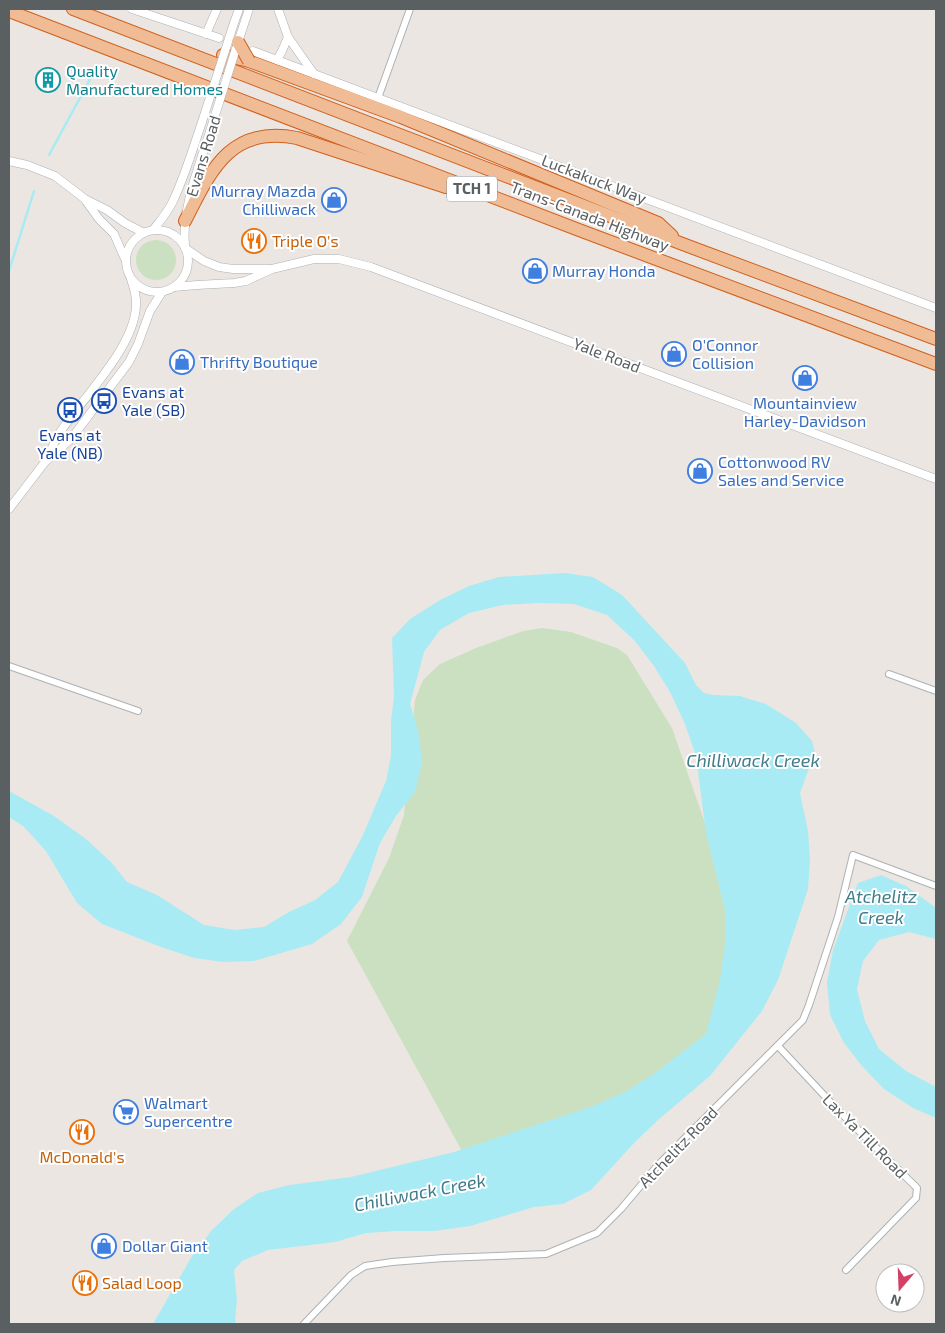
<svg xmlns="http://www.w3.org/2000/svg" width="945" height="1333" viewBox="0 0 945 1333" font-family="'Exo 2',sans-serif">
<rect width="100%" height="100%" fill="#ebe6e2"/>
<g fill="#cbe0c1">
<circle cx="156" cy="260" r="20"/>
<path d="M 543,628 L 571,632 L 617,648 L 627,655 L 672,728 L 723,875 L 736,997 L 696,1048 L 632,1100 L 463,1153 L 347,941 L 389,858 L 404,815 L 415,700 L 423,680 L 440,664 L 476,648 L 523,631 Z"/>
</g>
<g fill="#a9ebf4">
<path d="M 565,573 L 593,577 L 622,595 L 685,663 L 696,685 L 704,693 L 713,695 L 740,696 L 766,704 L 796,723 L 812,741 L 818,766 L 810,765 L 800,793 L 808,831 L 810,859 L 808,889 L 778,980 L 762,1011 L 710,1076 L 658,1120 L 635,1142 L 591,1190 L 563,1204 L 534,1207 L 470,1226 L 434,1231 L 397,1231 L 366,1233 L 335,1242 L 268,1250 L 242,1261 L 234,1270 L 237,1299 L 235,1324 L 153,1324 L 192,1256 L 212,1230 L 234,1209 L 258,1193 L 289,1185 L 351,1177 L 454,1152 L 596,1105 L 627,1091 L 655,1073 L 706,1034 L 720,980 L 725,945 L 725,910 L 706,833 L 696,756 L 685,724 L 670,692 L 654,666 L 634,640 L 607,615 L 574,604 L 538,603 L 503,605 L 469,613 L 440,630 L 424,652 L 410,704 L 418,730 L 422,762 L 415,792 L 396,816 L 380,843 L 362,897 L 341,924 L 312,944 L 254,961 L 223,962 L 194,958 L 161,947 L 102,924 L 77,903 L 46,851 L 23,826 L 9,817 L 9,791 L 54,816 L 86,839 L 111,862 L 127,882 L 157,895 L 204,925 L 235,930 L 264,927 L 289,912 L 315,900 L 338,882 L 362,837 L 386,781 L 391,756 L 391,721 L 394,696 L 392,638 L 410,619 L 440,600 L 469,586 L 499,577 Z"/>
<path d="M 881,875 L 906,886 L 936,908 L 936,939 L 909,932 L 879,940 L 863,961 L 857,989 L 865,1021 L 879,1049 L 906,1071 L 936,1087 L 936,1118 L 913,1108 L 884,1089 L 862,1066 L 844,1043 L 830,1015 L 827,982 L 833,950 L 858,883 Z"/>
</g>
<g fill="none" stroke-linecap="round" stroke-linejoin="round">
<g stroke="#a9ebf4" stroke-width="2.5">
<path d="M 49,155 L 94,72"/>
<path d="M 9,271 L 34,191"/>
</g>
<defs>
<g id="minor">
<path d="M 378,98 L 410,9"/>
<path d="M 9,666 L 138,711"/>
<path d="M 889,674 L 936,691"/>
<path d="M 778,1046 L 836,1108 L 917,1188 L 916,1198 L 846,1270"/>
<path d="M 304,1324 L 351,1275 L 365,1266 L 392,1262 L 444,1258 L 546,1254 L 597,1233 L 621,1209 L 658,1165 L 803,1020 L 809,1005 L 838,917 L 853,855 L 936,886"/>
</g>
<g id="tertiary">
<path d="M 132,9 L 219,38"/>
<path d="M 278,9 L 288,37 L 314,74"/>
<path d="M 234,23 L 239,9"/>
<path d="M 206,34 L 217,9"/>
<path d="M 238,42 L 249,9"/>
<path d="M 253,51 L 936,308"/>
<path d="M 277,60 L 282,51 L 288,37"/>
<path d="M 9,161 L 27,165 L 55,176 L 85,199 L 107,210 L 125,223 L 144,233"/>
<path d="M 86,201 L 99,219 L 114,234 L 125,259"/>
<circle cx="157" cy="261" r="31"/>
<path d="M 153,230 C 160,221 168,212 173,201 C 185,176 193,148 202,122"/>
<path d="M 185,246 C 181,207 201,162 212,125"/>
<path d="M 185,248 L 204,261 L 219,267 L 233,269 L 270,269"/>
<path d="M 174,287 L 197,285 L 234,283 L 246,281 L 272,269 L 314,259 L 339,259 L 371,267 L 936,479"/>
<path d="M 47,458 C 52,449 55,439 61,431 C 84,396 134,348 136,306 C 137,297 134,288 131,279"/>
<path d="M 9,509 L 45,462 L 71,439 L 129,362 L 138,344 L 150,311 L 162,292"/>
</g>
<g id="motorway">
<path d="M 73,9 L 680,243 L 936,339"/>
<path d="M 9,11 L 579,230 L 936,364"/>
<path d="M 223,55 L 249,61 L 401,117 L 658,223 L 672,236"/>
<path d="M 185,221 C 211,170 230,125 297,138 L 446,187"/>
</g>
</defs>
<use href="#minor" stroke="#adb1b3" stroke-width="8"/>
<use href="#tertiary" stroke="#adb1b3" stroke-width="9"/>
<use href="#motorway" stroke="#d25f1b" stroke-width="14"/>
<use href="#minor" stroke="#fff" stroke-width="6"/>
<use href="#tertiary" stroke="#fff" stroke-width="8"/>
<use href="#motorway" stroke="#efbc95" stroke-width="12"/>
<defs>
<g id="tertiary-bridge">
<path d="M 202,122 L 234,23"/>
<path d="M 212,125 L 238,42"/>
</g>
<path id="motorway-bridge" d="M 238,42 L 249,61"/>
</defs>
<use href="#tertiary-bridge" stroke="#adb1b3" stroke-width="9" stroke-linecap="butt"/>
<use href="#motorway-bridge" stroke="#d25f1b" stroke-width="14" stroke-linecap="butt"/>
<use href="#tertiary-bridge" stroke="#fff" stroke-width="8"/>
<use href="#motorway-bridge" stroke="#efbc95" stroke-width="12"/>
</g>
<defs>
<symbol id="building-ring" viewBox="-11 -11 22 22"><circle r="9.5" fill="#fff" stroke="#0f9aa8" stroke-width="1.5"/><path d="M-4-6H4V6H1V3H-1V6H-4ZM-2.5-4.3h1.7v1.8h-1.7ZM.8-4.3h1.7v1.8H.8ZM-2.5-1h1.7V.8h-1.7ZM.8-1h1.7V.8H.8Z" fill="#0f9aa8"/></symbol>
<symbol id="shop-ring" viewBox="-11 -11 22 22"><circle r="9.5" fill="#fff" stroke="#3f7fe0" stroke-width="1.5"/><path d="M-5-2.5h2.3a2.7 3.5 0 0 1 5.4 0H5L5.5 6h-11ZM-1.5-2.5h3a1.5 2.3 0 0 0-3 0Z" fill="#3f7fe0"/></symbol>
<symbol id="restaurant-ring" viewBox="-11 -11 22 22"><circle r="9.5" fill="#fff" stroke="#e8710a" stroke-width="1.5"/><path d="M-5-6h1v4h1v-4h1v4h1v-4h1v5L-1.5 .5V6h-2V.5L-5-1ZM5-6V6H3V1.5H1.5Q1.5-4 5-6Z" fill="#e8710a"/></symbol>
<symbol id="bus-ring" viewBox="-11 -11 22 22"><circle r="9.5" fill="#fff" stroke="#1a4fb4" stroke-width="1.5"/><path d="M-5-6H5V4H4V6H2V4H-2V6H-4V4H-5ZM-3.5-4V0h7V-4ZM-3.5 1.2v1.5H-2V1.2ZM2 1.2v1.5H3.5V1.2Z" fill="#1a4fb4"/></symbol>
<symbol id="supermarket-ring" viewBox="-11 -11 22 22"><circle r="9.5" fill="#fff" stroke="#3f7fe0" stroke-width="1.5"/><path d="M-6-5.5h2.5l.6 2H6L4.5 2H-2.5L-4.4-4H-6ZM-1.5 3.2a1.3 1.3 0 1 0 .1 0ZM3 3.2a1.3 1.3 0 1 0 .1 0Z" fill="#3f7fe0"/></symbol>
</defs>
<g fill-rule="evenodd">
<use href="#building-ring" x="34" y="66" width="28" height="28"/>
<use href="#shop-ring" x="320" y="186" width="28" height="28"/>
<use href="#restaurant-ring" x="240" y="227" width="28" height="28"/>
<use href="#shop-ring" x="521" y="257" width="28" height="28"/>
<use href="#shop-ring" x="660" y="340" width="28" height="28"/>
<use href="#shop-ring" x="168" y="348" width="28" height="28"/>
<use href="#shop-ring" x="791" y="364" width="28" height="28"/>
<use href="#bus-ring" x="90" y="387" width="28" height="28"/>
<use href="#bus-ring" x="56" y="396" width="28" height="28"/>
<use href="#shop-ring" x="686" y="457" width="28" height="28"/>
<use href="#supermarket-ring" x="112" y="1098" width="28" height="28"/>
<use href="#restaurant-ring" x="68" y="1118" width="28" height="28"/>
<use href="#shop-ring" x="90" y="1232" width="28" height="28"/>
<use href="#restaurant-ring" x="71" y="1269" width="28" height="28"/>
</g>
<g text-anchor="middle" stroke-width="4" stroke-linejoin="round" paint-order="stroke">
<rect fill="#fff" stroke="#8c8f90" stroke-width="1" x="447" y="176.5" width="50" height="25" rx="4"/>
<g font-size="15" font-weight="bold" fill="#5a5f61">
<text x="472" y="194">TCH 1</text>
</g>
<g font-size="16" fill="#0d838f" stroke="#fff" text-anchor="start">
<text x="66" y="77">Quality<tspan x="66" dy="18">Manufactured Homes</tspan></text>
</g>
<g font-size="16" fill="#5a5f61" stroke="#fff">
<text transform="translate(203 156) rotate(-73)" y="6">Evans Road</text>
<text transform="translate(594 179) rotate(21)" y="6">Luckakuck Way</text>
<text transform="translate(590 216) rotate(21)" y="6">Trans-Canada Highway</text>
<text transform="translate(607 355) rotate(21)" y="6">Yale Road</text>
<text transform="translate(865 1136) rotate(45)" y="6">Lax Ya Till Road</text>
<text transform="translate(678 1147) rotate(-46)" y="6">Atchelitz Road</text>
</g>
<g font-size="16" fill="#366cbe" stroke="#fff" text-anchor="start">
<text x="316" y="197" text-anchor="end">Murray Mazda<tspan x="316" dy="18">Chilliwack</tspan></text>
<text x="552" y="277">Murray Honda</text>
<text x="692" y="351">O'Connor<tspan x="692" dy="18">Collision</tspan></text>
<text x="200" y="368">Thrifty Boutique</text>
<text x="805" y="409" text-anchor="middle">Mountainview<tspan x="805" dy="18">Harley-Davidson</tspan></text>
<text x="718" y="468">Cottonwood RV<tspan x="718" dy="18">Sales and Service</tspan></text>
<text x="144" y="1109">Walmart<tspan x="144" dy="18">Supercentre</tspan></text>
<text x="122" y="1252">Dollar Giant</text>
</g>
<g font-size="16" fill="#c56008" stroke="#fff" text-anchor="start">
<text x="272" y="247">Triple O's</text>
<text x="82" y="1163" text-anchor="middle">McDonald's</text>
<text x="102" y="1289">Salad Loop</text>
</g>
<g font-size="16" fill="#164399" stroke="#fff" text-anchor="start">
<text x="122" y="398">Evans at<tspan x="122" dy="18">Yale (SB)</tspan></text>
<text x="70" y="441" text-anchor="middle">Evans at<tspan x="70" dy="18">Yale (NB)</tspan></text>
</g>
<g font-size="18" font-style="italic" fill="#407c8a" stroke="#fff">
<text x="753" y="767">Chilliwack Creek</text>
<text x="881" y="903">Atchelitz<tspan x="881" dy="21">Creek</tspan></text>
<text transform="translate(420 1193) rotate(-11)" y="6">Chilliwack Creek</text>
</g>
</g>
<rect width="945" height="1333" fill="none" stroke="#5a5f61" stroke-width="20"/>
<g transform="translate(900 1288) rotate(199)"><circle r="24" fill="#ffffff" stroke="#bdbfc0"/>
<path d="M0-4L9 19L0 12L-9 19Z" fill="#d34063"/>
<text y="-8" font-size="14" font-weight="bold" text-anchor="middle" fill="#5a5f61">N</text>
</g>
</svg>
